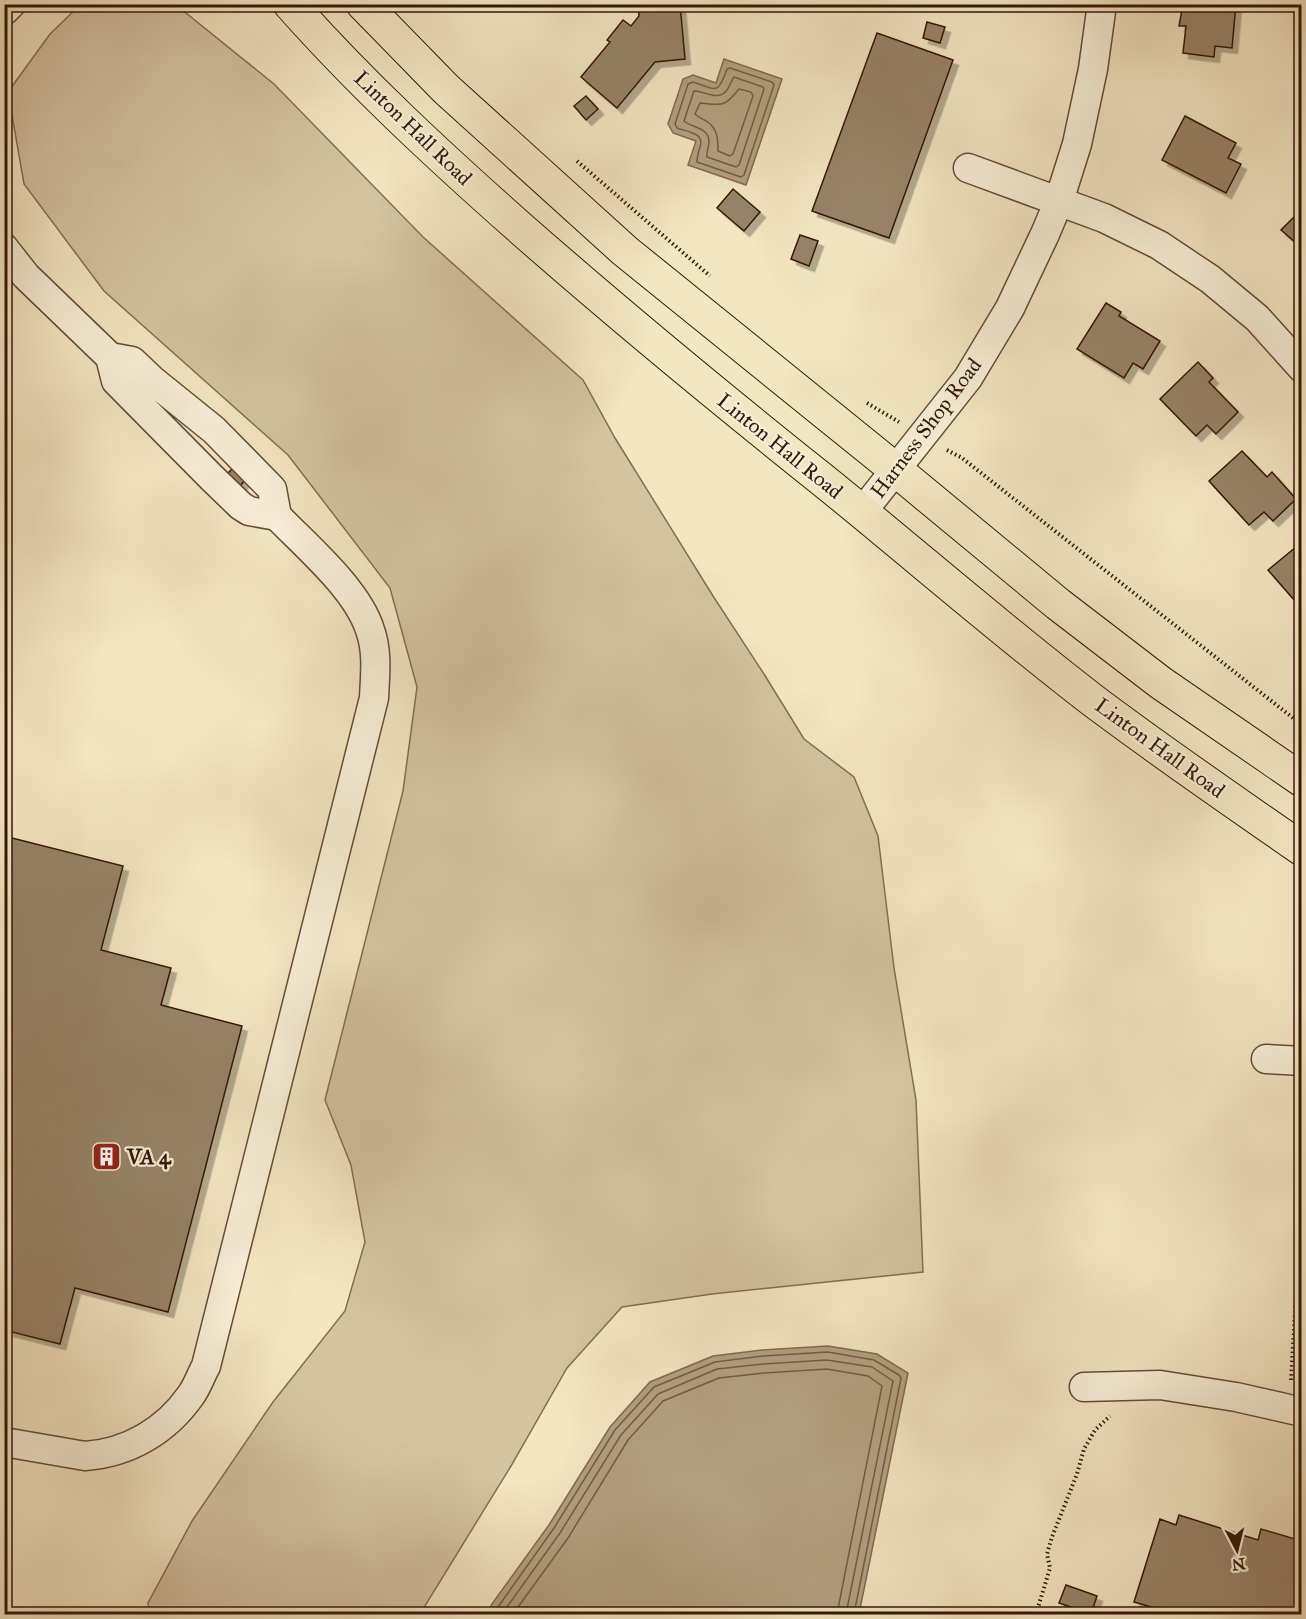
<svg xmlns="http://www.w3.org/2000/svg" width="1306" height="1619" viewBox="0 0 1306 1619" font-family="'IM FELL Great Primer',serif">
<defs>
<filter id="shadow"><feDropShadow dx="5.5" dy="5.5" stdDeviation="0" flood-color="#0004"/></filter>
</defs>
<rect width="100%" height="100%" fill="#f3e6c1"/>
<filter id="stains"><feTurbulence type="fractalNoise" baseFrequency=".00333" numOctaves="4"/><feColorMatrix values="0 0 0 0 .2 0 0 0 0 .09 0 0 0 0 .02 0 0 0 .5 -.17"/></filter>
<radialGradient id="worn" r=".72"><stop offset=".6" stop-color="#630" stop-opacity="0"/><stop offset="1" stop-color="#630" stop-opacity=".3"/></radialGradient>
<path fill="#d3c3a1" stroke="#846e53" stroke-width="1.5" d="M 80,5 L 176,5 L 274,84 L 423,237 L 583,380 L 615,438 L 713,596 L 764,674 L 804,739 L 854,777 L 878,836 L 894,968 L 916,1100 L 923,1272 L 712,1294 L 622,1307 L 567,1368 L 511,1466 L 420,1614 L 149,1614 L 148,1603 L 192,1521 L 273,1402 L 345,1311 L 365,1242 L 351,1165 L 325,1100 L 403,791 L 417,687 L 390,588 L 288,455 L 104,291 L 24,184 L 8,92 L 50,34 Z"/>
<g fill="#b2a081" stroke="#806a4f" stroke-width="1.5">
<path d="M 724,59 L 782,79 L 746,185 L 688,165 L 696,141 L 673,133 L 668,124 L 683,79 L 693,75 L 716,83 Z"/>
<path d="M 828,1346 L 877,1354 L 908,1373 L 859,1614 L 487,1614 L 492,1604 L 549,1525 L 610,1427 L 650,1382 L 713,1356 L 762,1350 Z"/>
</g>
<g fill="none" stroke-linecap="round" stroke-linejoin="round">
<g stroke="#735c43" stroke-width="1.5">
<path d="M 730,68 L 772,82 L 774,85 L 744,175 L 741,177 L 697,162 C 697,157 698,153 700,147 C 705,133 688,132 677,128 L 675,124 L 688,84 L 693,82 C 717,90 718,95 727,69 Z"/>
<path d="M 734,77 L 763,87 L 764,89 L 739,165 L 736,167 L 707,157 C 706,152 709,148 709,142 C 709,127 692,128 684,121 L 694,91 C 705,91 718,102 727,90 C 730,86 731,81 734,77 Z"/>
<path d="M 739,89 L 751,92 L 753,96 L 733,154 L 730,156 L 718,151 C 718,140 718,130 708,122 C 703,119 699,118 695,114 L 700,103 C 722,105 724,108 739,89 Z"/>
<path d="M 494,1614 L 498,1607 L 554,1528 L 615,1430 L 654,1387 L 715,1362 L 763,1356 L 828,1352 L 874,1360 L 899,1375 L 901,1378 L 854,1614"/>
<path d="M 502,1614 L 560,1533 L 621,1435 L 658,1394 L 717,1369 L 763,1364 L 827,1360 L 872,1367 L 893,1381 L 846,1614"/>
<path d="M 513,1614 L 568,1538 L 628,1440 L 663,1401 L 719,1378 L 764,1373 L 827,1369 L 868,1376 L 882,1386 L 837,1614"/>
</g>
</g>
<g fill="#978367" stroke="#341805" stroke-width="1.5" filter="url(#shadow)">
<path d="M 638,4 L 680,4 L 685,59 L 655,62 L 617,108 L 581,77 L 610,42 L 607,40 L 623,20 L 631,26 L 639,16 Z"/>
<path d="M 1183,4 L 1236,4 L 1232,48 L 1215,46 L 1214,57 L 1183,53 L 1186,26 L 1179,26 Z"/>
<path d="M 927,22 L 945,27 L 940,43 L 923,38 Z"/>
<path d="M 877,33 L 953,60 L 889,238 L 812,211 Z"/>
<path d="M 586,96 L 598,109 L 586,120 L 574,106 Z"/>
<path d="M 1185,116 L 1236,143 L 1228,158 L 1241,164 L 1226,193 L 1162,160 Z"/>
<path d="M 733,189 L 760,212 L 744,231 L 717,208 Z"/>
<path d="M 1302,209 L 1302,248 L 1281,230 Z"/>
<path d="M 800,235 L 818,241 L 809,266 L 791,259 Z"/>
<path d="M 1106,303 L 1121,312 L 1119,316 L 1160,341 L 1143,369 L 1133,363 L 1124,378 L 1077,349 Z"/>
<path d="M 1198,362 L 1213,378 L 1209,382 L 1238,412 L 1216,434 L 1207,425 L 1196,436 L 1160,399 Z"/>
<path d="M 1242,451 L 1267,477 L 1272,472 L 1296,499 L 1273,521 L 1264,512 L 1249,525 L 1209,481 Z"/>
<path d="M 234,467 L 246,479 L 239,487 L 226,475 Z"/>
<path d="M 1302,542 L 1302,609 L 1268,570 Z"/>
<path d="M 4,836 L 123,866 L 101,950 L 171,968 L 161,1005 L 242,1026 L 168,1312 L 75,1288 L 60,1344 L 4,1330 Z"/>
<path d="M 1179,1515 L 1258,1540 L 1261,1529 L 1302,1541 L 1302,1614 L 1175,1614 L 1134,1602 L 1160,1519 L 1176,1525 Z"/>
<path d="M 1066,1585 L 1097,1596 L 1091,1614 L 1059,1603 Z"/>
</g>
<g fill="none" stroke-linecap="round" stroke-linejoin="round">
<defs>
<g id="minor">
<path d="M 4,11 L 11,4"/>
<path d="M 968,168 L 1104,218 L 1159,245 L 1210,279 L 1257,318 L 1302,368"/>
<path d="M 4,248 L 26,276 L 110,357 L 116,381 L 212,478 L 241,506 L 249,511 L 277,516 L 272,489 L 214,430 L 152,380 L 132,361 L 110,357"/>
<path d="M 862,512 L 968,378 L 1010,308 L 1045,234 L 1059,201 L 1077,144 L 1093,69 L 1102,4"/>
<path d="M 1266,1059 L 1302,1061"/>
<path d="M 1084,1387 L 1160,1385 L 1236,1397 L 1302,1412"/>
<path d="M 4,1442 L 85,1456 C 128,1453 166,1431 191,1395 C 197,1387 201,1375 206,1366 L 374,698 C 375,675 378,652 370,630 C 357,589 307,547 277,516"/>
</g>
<g id="major">
<path d="M 290,4 C 361,84 439,156 518,226 C 618,314 720,398 824,481 C 913,553 1000,629 1091,699 C 1160,751 1231,800 1302,849"/>
<path d="M 363,4 L 446,89 L 625,251 L 896,470 L 1058,604 L 1161,683 L 1302,780"/>
</g>
</defs>
<use href="#minor" stroke="#644c34" stroke-width="31"/>
<use href="#major" stroke="#341805" stroke-width="35"/>
<g stroke="#341805" stroke-width="4" stroke-dasharray="1.5 3" stroke-linecap="butt">
<path d="M 577,161 L 710,276"/>
<path d="M 867,403 L 899,422"/>
<path d="M 947,450 L 962,458 L 1302,725"/>
<path d="M 1291,1380 L 1302,1198"/>
<path d="M 1036,1614 L 1050,1568 L 1047,1554 L 1052,1537 L 1077,1474 L 1084,1449 L 1095,1430 L 1110,1416"/>
</g>
<use href="#minor" stroke="#f7efd7" stroke-width="28"/>
<use href="#major" stroke="#f3e6c1" stroke-width="33"/>
</g>
<defs>
<symbol id="building-square" viewBox="-11 -11 22 22"><rect x="-9" y="-9" width="18" height="18" rx="4" fill="#8f2418" stroke="#f7efd7"/><path d="M-4-6H4V6H1V3H-1V6H-4ZM-2.5-4.3h1.7v1.8h-1.7ZM.8-4.3h1.7v1.8H.8ZM-2.5-1h1.7V.8h-1.7ZM.8-1h1.7V.8H.8Z" fill="#fff"/></symbol>
</defs>
<g fill-rule="evenodd">
<use href="#building-square" x="90" y="1140" width="33" height="33"/>
</g>
<g text-anchor="middle" stroke-width="4.5" stroke-linejoin="round" paint-order="stroke">
<g font-size="21" fill="#341805" stroke="#f7efd7">
<text transform="translate(413 128) rotate(44)" y="7">Linton Hall Road</text>
<text transform="translate(926 428) rotate(-53)" y="7">Harness Shop Road</text>
<text transform="translate(780 446) rotate(39)" y="7">Linton Hall Road</text>
<text transform="translate(1160 748) rotate(36)" y="7">Linton Hall Road</text>
</g>
<g font-size="21" font-weight="bold" fill="#341805" stroke="#f7efd7" text-anchor="start">
<text x="127" y="1164">VA 4</text>
</g>
</g>
<rect width="1306" height="1619" fill="none" stroke="#f3e6c1" stroke-width="24"/>
<rect x="6" y="6" width="1294" height="1607" fill="none" stroke="#341805" stroke-width="3"/>
<rect x="12" y="12" width="1282" height="1595" fill="none" stroke="#341805" stroke-width="1.5"/>
<g transform="translate(1237 1550) rotate(173)" stroke="#f7efd7" stroke-width="4.5" paint-order="stroke">
<path d="M0-4.5L10 22L0 15L-10 22Z" fill="#341805"/>
<text y="-9" font-size="16" font-weight="bold" text-anchor="middle" fill="#341805">N</text>
</g>
<rect width="100%" height="100%" filter="url(#stains)"/>
<rect width="100%" height="100%" fill="url(#worn)"/>
</svg>
